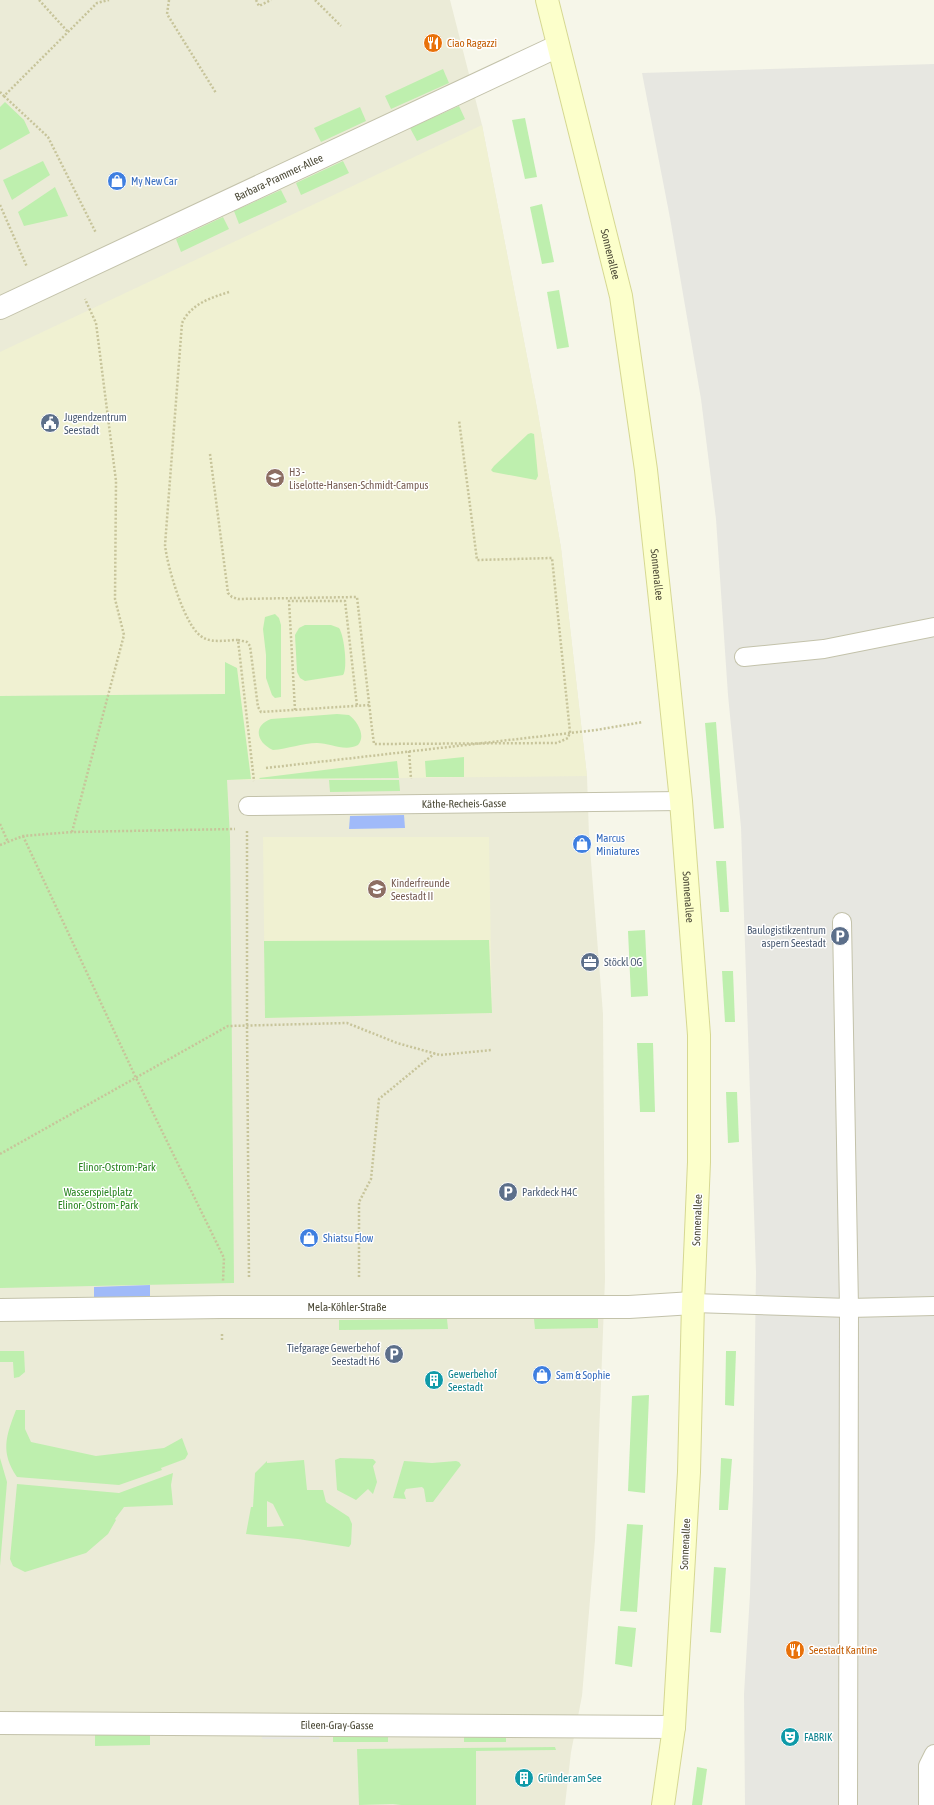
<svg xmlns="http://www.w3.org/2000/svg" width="934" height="1805" viewBox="0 0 934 1805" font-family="'Asap Condensed',sans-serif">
<rect width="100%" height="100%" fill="#f6f6e9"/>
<path fill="#ebebd7" d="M 0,0 L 450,0 L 482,125 L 537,408 L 561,548 L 587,776 L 589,836 L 603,1014 L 605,1279 L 595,1540 L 582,1696 L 571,1752 L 565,1805 L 0,1805 Z"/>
<g fill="#f0f1d2">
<path d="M 482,125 L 537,408 L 561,548 L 587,776 L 227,780 L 225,694 L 0,696 L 0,352 Z"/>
<path d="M 263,837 L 489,837 L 492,1013 L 265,1018 Z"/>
</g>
<g fill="#beefae" fill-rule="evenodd">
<path d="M 443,69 L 449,83 L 391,109 L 385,96 Z"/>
<path d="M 5,102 L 24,120 L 30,133 L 0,150 L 0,107 Z"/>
<path d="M 459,106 L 465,119 L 417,141 L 410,128 Z"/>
<path d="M 360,107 L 366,121 L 321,142 L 314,128 Z"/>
<path d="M 525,118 L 537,177 L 525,179 L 512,120 Z"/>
<path d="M 43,161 L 50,175 L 12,200 L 3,180 Z"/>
<path d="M 343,161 L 349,173 L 301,195 L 296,183 Z"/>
<path d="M 55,187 L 68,216 L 24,226 L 18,212 Z"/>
<path d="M 281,190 L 287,202 L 239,224 L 234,211 Z"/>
<path d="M 542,204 L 554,262 L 542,264 L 530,207 Z"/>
<path d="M 223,217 L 229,229 L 181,252 L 176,239 Z"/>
<path d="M 559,290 L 569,347 L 557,349 L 547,292 Z"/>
<path d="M 531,433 L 534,434 L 538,476 L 536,480 L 493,472 L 491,470 L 494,466 L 528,434 Z"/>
<path d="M 275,614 L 279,618 L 281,625 L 281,697 L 275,698 L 272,695 L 266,678 L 266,655 L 263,629 L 265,617 Z"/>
<path d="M 305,625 L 331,625 L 339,628 C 344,635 348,668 343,675 L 305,681 L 300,678 L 297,672 L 295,635 L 299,628 Z"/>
<path d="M 225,662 L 237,668 L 251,779 L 227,780 L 230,837 L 234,1283 L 0,1288 L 0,696 L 225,694 Z"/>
<path d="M 337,714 L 349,715 C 358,722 366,736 358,745 C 345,752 330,743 317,743 C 302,743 288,749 273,750 C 257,743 252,726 271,719 Z"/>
<path d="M 716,722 L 724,828 L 714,829 L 705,723 Z"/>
<path d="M 464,757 L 464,777 L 426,777 L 425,761 Z"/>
<path d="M 397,761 L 399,778 L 260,779 L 259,778 Z"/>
<path d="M 329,780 L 399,780 L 400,791 L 330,792 Z"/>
<path d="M 716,861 L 726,861 L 729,912 L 720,912 Z"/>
<path d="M 645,930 L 648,996 L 631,997 L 628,931 Z"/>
<path d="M 489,940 L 492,1013 L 265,1018 L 264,941 Z"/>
<path d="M 722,971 L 733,971 L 735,1022 L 725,1022 Z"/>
<path d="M 637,1043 L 653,1043 L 655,1112 L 640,1112 Z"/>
<path d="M 726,1092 L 737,1092 L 739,1142 L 728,1143 Z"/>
<path d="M 598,1318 L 598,1328 L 535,1329 L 534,1319 Z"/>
<path d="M 447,1319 L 448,1329 L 339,1330 L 339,1320 Z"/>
<path d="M 0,1351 L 24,1351 L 25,1372 L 19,1377 L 14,1378 L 13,1362 L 0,1362 Z"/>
<path d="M 726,1351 L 736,1351 L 734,1406 L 725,1405 Z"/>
<path d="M 649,1395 L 645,1493 L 628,1491 L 632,1396 Z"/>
<path d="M 16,1410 L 25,1410 L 25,1429 L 31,1442 L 96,1456 L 164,1448 L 182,1438 L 188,1454 L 185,1459 L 161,1468 L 162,1470 L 119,1485 L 17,1477 C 0,1452 6,1436 16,1410 Z"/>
<path d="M 0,1458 L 7,1482 L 0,1566 Z"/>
<path d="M 340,1458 L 373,1459 L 376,1462 L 373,1466 L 377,1482 L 373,1494 L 368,1489 L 356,1500 L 337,1490 L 335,1460 Z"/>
<path d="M 721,1458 L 732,1459 L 728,1510 L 719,1510 Z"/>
<path d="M 304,1460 L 307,1490 L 323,1490 L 326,1502 L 349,1517 L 352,1524 L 351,1544 L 349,1547 L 298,1539 L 246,1534 L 251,1507 L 253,1507 L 255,1473 L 267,1461 L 267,1463 ZM 267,1501 L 273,1504 L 284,1526 L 267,1527 Z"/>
<path d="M 404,1461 L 432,1463 L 456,1461 L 459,1462 L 461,1465 L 433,1502 L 426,1502 L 424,1489 L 422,1487 L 406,1489 L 404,1493 L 406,1499 L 393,1498 Z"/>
<path d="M 173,1473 L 171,1485 L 173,1505 L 124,1507 L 115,1519 L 116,1520 L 108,1534 L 86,1553 L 25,1572 L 13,1566 L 10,1559 L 17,1484 L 119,1493 Z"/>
<path d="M 627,1524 L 643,1525 L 637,1612 L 620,1611 Z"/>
<path d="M 714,1567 L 726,1568 L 721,1633 L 710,1632 Z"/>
<path d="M 618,1626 L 636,1628 L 632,1667 L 615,1664 Z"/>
<rect x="464" y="1729" width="42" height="13"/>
<path d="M 388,1730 L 388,1742 L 333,1742 L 333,1731 Z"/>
<path d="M 150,1733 L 150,1745 L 95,1746 L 95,1734 Z"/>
<path d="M 555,1747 L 556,1750 L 476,1751 L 476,1805 L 401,1805 L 393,1804 L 359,1805 L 357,1749 Z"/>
<path d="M 697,1767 L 707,1769 L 702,1805 L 692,1805 Z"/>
</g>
<g fill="#e7e7e1">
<path d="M 934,64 L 934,1805 L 745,1805 L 744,1694 L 750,1594 L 753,1489 L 756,1272 L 741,827 L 728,695 L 716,519 L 701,399 L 670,218 L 642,73 Z"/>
<rect x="262" y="1730" width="57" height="9"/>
</g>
<g fill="#a0baf9">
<path d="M 404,815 L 405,828 L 349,829 L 350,816 Z"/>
<path d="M 150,1285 L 150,1299 L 94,1298 L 94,1287 Z"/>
</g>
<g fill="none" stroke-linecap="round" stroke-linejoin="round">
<defs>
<g id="lane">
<path d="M 744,657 L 824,649 L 934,627"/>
<path id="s1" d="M 248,806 L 681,801"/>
<path d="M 842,922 L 849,1308 L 848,1805"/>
<path d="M 693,1303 L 849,1308 L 934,1306"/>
<path d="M 928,1805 L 928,1766 L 934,1754"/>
</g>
<g id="street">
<path id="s2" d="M 0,308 L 558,46"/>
<path id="s3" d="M 0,1310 L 222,1307 L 629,1307 L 693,1303"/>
<path id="s4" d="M 0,1723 L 674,1727"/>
</g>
<g id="secondary">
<path id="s5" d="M 547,0 L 621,296 L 646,470 L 667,665 L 681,801 L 699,1035 L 699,1162 L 693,1303 L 689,1472 L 674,1727 L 663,1805"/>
</g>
</defs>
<use href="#lane" stroke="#c3c2aa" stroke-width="20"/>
<use href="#street" stroke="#c3c2aa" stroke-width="24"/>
<use href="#secondary" stroke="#d6d892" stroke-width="24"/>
<g stroke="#c7c49a" stroke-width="2.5" stroke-dasharray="2 2" stroke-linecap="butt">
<path d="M 39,0 L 68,32"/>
<path d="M 169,0 L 167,14 L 216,93"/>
<path d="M 256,0 L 259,6 L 271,0"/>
<path d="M 315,0 L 341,26"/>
<path d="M 0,92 L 4,96 L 97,3 L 109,0"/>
<path d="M 4,96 L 48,137 L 96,233"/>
<path d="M 0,205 L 27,267"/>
<path d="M 229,292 C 210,298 191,304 182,323 L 165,545 C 167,565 185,630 204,638 C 213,643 228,640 238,640 L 254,781"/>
<path d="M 210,454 L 228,593 L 232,597 L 238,599 L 357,597 L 372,729"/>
<path d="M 238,640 L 247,642 L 250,646 L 258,707 L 261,712 L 370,705"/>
<path d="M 295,710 L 289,601 L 345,601 L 357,706"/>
<path d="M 409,751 L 411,779"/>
<path d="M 266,768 L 596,730 L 643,722"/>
<path d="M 0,824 L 8,842"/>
<path d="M 247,831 L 247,1026 L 249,1279"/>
<path d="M 72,832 L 124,635 L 115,599 L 116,481 L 96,323 L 85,299"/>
<path d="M 23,836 L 136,1078 L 224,1258 L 223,1281"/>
<path d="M 0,845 L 23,836 L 72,832 L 235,829"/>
<path d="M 0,1154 L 228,1026 L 347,1023 L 397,1043 L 440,1055 L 492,1050"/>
<path d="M 359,1277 L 359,1202 L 371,1179 L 379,1099 L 435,1053"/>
<path d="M 222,1334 L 222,1341"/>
</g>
<use href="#lane" stroke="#fff" stroke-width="18"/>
<use href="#street" stroke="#fff" stroke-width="22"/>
<use href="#secondary" stroke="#fcffcb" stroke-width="22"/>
<path stroke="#c7c49a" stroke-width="2.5" stroke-dasharray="2 2" stroke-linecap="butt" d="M 372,729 L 374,744 L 557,743 L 568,738 L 570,732 L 552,558 L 477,560 L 459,420"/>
</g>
<defs>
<symbol id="restaurant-disc" viewBox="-11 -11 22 22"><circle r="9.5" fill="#e8710a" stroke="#fff"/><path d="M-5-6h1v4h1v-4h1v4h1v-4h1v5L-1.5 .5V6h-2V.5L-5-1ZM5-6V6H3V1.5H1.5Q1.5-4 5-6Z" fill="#fff"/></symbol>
<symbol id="shop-disc" viewBox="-11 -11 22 22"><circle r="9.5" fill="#3f7fe0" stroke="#fff"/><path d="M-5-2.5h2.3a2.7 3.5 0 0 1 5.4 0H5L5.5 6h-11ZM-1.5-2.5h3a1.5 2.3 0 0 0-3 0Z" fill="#fff"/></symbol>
<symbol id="civic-disc" viewBox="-11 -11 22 22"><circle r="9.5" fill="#5c6f8a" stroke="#fff"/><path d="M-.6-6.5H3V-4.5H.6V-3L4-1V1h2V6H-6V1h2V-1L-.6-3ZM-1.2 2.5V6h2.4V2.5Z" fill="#fff"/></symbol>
<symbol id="school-disc" viewBox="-11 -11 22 22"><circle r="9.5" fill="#8d6e63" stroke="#fff"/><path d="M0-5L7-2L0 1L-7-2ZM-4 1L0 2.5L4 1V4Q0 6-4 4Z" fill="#fff"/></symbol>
<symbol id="parking-disc" viewBox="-11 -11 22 22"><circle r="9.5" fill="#5c6f8a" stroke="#fff"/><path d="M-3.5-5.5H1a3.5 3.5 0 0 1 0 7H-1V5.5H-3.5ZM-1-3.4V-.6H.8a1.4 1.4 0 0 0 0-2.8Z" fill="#fff"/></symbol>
<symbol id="office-disc" viewBox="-11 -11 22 22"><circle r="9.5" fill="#5c6f8a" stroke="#fff"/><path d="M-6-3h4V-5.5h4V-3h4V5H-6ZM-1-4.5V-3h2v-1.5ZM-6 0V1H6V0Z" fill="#fff"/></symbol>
<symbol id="building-disc" viewBox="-11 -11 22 22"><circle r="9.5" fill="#0f9aa8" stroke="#fff"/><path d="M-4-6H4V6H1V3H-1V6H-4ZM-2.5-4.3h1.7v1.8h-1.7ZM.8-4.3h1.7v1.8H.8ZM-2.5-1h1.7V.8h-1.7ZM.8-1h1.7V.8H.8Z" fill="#fff"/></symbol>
<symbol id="theatre-disc" viewBox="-11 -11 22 22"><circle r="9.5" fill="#0f9aa8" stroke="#fff"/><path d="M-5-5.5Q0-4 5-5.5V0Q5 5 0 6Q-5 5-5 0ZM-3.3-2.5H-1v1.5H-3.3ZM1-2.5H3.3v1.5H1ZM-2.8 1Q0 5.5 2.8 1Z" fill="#fff"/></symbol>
</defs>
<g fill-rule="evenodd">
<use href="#restaurant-disc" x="422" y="32" width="22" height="22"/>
<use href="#shop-disc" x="106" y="170" width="22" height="22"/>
<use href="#civic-disc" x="39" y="412" width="22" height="22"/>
<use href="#school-disc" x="264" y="467" width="22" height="22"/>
<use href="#shop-disc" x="571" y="833" width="22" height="22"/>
<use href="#school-disc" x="366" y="878" width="22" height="22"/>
<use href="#parking-disc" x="829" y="925" width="22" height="22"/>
<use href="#office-disc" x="579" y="951" width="22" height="22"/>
<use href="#parking-disc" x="497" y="1181" width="22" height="22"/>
<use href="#shop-disc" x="298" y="1227" width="22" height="22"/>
<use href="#parking-disc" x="383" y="1343" width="22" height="22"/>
<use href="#shop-disc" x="531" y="1364" width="22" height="22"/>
<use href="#building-disc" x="423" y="1369" width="22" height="22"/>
<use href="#restaurant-disc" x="784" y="1639" width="22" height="22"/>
<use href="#theatre-disc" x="779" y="1726" width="22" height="22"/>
<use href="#building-disc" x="513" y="1767" width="22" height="22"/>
</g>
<g text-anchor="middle" stroke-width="3" stroke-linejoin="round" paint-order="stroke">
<g font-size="11" fill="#c56008" stroke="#fff" text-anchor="start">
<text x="447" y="47">Ciao Ragazzi</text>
<text x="809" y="1654">Seestadt Kantine</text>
</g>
<g font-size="11" fill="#4b4936" stroke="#fff">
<text dy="4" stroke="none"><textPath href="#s2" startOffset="308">Barbara-Prammer-Allee</textPath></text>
<text dy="4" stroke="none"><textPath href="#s5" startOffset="262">Sonnenallee</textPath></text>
<text dy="4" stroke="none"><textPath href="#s5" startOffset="586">Sonnenallee</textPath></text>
<text dy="4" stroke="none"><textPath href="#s1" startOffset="216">Käthe-Recheis-Gasse</textPath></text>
<text dy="4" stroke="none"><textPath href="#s5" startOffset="910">Sonnenallee</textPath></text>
<text transform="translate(697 1220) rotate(-88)" y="4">Sonnenallee</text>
<text dy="4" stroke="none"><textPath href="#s3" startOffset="347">Mela-Köhler-Straße</textPath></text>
<text transform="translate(685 1544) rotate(-87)" y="4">Sonnenallee</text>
<text dy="4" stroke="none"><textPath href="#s4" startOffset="337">Eileen-Gray-Gasse</textPath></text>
</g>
<g font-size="11" fill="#366cbe" stroke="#fff" text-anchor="start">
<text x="131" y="185">My New Car</text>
<text x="596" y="842">Marcus<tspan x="596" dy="13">Miniatures</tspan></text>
<text x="323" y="1242">Shiatsu Flow</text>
<text x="556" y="1379">Sam &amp; Sophie</text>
</g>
<g font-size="11" fill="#4e5e75" stroke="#fff" text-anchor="start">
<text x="64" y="421">Jugendzentrum<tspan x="64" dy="13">Seestadt</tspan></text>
<text x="826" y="934" text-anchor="end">Baulogistikzentrum<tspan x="826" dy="13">aspern Seestadt</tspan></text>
<text x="604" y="966">Stöckl OG</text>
<text x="522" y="1196">Parkdeck H4C</text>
<text x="380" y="1352" text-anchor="end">Tiefgarage Gewerbehof<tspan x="380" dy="13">Seestadt H6</tspan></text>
</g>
<g font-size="11" fill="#785e54" stroke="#fff" text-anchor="start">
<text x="289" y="476">H3 -<tspan x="289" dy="13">Liselotte-Hansen-Schmidt-Campus</tspan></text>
<text x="391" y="887">Kinderfreunde<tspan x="391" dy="13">Seestadt II</tspan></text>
</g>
<g font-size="11" fill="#298521" stroke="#fff">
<text x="117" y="1171">Elinor-Ostrom-Park</text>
<text x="98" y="1196">Wasserspielplatz<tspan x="98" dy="13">Elinor- Ostrom- Park</tspan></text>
</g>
<g font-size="11" fill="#0d838f" stroke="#fff" text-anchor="start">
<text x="448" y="1378">Gewerbehof<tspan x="448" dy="13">Seestadt</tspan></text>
<text x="804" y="1741">FABRIK</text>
<text x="538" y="1782">Gründer am See</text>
</g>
</g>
</svg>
